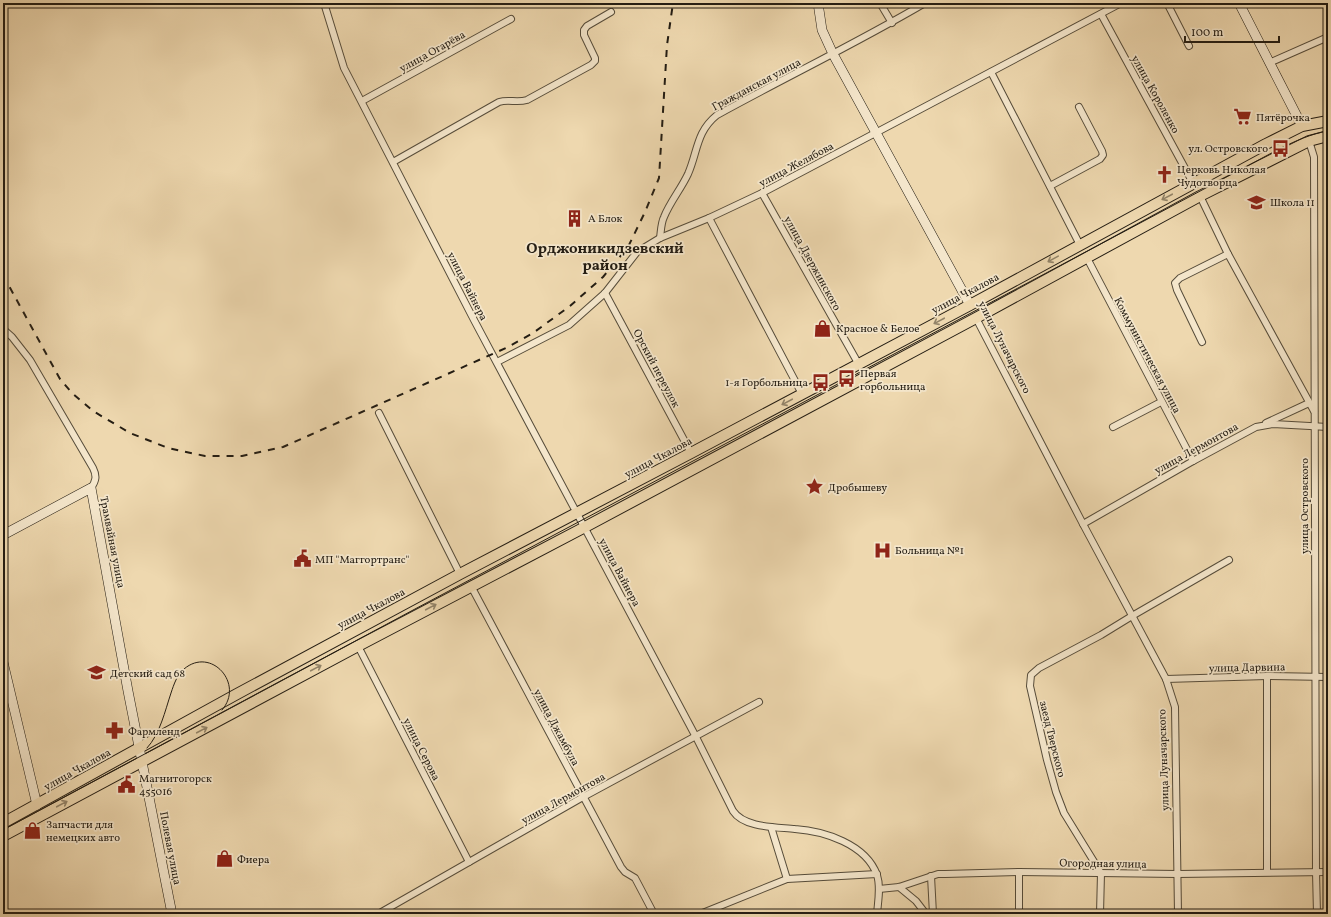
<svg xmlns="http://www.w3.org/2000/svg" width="1331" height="917" viewBox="0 0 1331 917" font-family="Vollkorn,serif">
<rect width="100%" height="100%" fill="#eed8af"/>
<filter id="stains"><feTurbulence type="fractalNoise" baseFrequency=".005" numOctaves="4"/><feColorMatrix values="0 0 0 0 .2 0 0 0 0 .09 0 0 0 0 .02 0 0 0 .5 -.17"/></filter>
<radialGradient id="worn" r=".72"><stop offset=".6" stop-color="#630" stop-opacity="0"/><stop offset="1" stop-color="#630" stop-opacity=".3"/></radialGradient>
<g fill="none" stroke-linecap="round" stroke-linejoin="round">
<defs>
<g id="street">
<path d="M 324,3 L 344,68 L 474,320 L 696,737 L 733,811 C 744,828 777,827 795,829 C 824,831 866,844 877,875 C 881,887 878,901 877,914"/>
<path d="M 880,3 L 892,23"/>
<path d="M 1167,3 L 1189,46"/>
<path d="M 1101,14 L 1193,183"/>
<path d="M 1269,63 L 1328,37"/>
<path d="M 991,72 L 1080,245"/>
<path d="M 362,101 L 511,19"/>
<path d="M 1309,141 L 1314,157 L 1316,872 L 1317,914"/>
<path d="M 393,162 L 499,102 C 508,99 517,103 527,100 L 591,65 L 595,61 L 595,58 L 584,35 L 584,30 L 587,26 L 611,12"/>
<path d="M 1050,186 L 1100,159 L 1103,155 L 1102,151 L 1079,107"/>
<path d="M 762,193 L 858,363"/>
<path d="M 1200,196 L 1228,254 L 1314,411"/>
<path d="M 709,218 L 802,394"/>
<path d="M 660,238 C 661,231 661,223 664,217 C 670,202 681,189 688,174 C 698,151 696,132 717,115 C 786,77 857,43 925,3"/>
<path d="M 1087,258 L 1193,461"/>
<path d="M 605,293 L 691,453"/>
<path d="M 976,318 L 1083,524 L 1166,679 L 1175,707 L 1178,914"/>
<path d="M 3,329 L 12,337 L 30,360 L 93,468 C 97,476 96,481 91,488"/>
<path d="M 1202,342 L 1177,290 L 1175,283 L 1180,278 L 1228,254"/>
<path d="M 497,362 L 569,325 L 605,293 L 637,252 L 660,238 L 709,218 L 762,193 L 1121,3"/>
<path d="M 379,413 L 460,574"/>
<path d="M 1266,423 L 1309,403"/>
<path d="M 1113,427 L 1161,402"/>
<path d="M 1083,524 L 1193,461 L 1256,427 L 1273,424 L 1328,427"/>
<path d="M 471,586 L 621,867 L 625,872 L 635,878 L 654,914"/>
<path d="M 358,646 L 469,862"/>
<path d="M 1166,679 L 1267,676 L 1328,677"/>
<path d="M 771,827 L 787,879"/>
<path d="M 1267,872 L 1267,676"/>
<path d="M 931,876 L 933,914"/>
<path d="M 899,887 L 916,901 L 926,914"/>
<path d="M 879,889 L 899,887 L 938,874 L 945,874 L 1019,872 L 1178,874 L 1328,872"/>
<path d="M 378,914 L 583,797 L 759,702"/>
<path d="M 700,914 L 787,879 L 877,874"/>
<path d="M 1019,914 L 1019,872"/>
<path d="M 1100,914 L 1101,873 L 1064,813 L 1056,792 L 1047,760 L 1030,686 L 1031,675 L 1039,668 L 1101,635 L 1132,616 L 1229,560"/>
</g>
<g id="secondary">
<path d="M 818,3 L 822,30 L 833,54 L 970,305"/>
<path d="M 1239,3 L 1302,126"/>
<path d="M 3,535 L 91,488 L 128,691 L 172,914"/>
<path d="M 3,662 L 37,805"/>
</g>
<g id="primary">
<path d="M 3,823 L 237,694 L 460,574 L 691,453 L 970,305 L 1266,144 L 1302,126 L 1328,121"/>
<path d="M 3,836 L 358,646 L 585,527 L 976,318 L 1200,196 L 1309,141 L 1328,136"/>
</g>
</defs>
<use href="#street" stroke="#564c3a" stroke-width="8"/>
<use href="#secondary" stroke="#241d13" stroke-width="10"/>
<use href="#primary" stroke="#241d13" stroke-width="12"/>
<use href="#street" stroke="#f4e6cb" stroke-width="6"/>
<use href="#secondary" stroke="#f4e6cb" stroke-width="9"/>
<use href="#primary" stroke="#eed8af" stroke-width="10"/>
<g stroke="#241d13" stroke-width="1">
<path d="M 147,748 C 160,734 165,711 171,693 C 174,684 177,675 184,669 C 211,646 245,684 222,710"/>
<path d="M 3,830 L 415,609 L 1281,148 C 1296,141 1310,134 1328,131"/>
</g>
<path stroke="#241d13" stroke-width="2" stroke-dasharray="7 7" stroke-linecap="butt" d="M 3,275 L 60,379 L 72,393 L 93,411 L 130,433 L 168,448 L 205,456 L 242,456 L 283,447 L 506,348 L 533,333 L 570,306 L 603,277 L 628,247 L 645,212 L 659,178 L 667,45 L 673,3"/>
</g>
<defs><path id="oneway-shaft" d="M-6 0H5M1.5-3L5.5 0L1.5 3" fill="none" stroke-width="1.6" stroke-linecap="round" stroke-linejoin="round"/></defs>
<g stroke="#938469">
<use href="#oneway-shaft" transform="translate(1167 197) rotate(152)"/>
<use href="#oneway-shaft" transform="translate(1053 259) rotate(151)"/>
<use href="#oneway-shaft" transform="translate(939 321) rotate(152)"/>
<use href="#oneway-shaft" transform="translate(787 402) rotate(152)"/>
<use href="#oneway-shaft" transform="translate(431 607) rotate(-28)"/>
<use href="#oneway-shaft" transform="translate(316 668) rotate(-28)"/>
<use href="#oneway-shaft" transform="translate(202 730) rotate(-28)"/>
<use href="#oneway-shaft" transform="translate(62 804) rotate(-28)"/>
</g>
<defs>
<symbol id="supermarket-bare" viewBox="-9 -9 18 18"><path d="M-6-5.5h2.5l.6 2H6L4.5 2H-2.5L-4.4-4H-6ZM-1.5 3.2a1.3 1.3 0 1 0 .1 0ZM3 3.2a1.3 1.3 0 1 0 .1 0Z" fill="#8f2418" stroke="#f4e6cb" stroke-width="2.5" paint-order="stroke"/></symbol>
<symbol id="bus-bare" viewBox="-9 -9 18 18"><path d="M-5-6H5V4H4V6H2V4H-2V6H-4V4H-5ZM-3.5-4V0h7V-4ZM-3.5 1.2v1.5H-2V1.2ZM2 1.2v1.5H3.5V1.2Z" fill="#8f2418" stroke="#f4e6cb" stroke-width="2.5" paint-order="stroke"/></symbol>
<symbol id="church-bare" viewBox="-9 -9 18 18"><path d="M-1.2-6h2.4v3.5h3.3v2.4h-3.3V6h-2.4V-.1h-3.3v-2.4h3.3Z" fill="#8f2418" stroke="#f4e6cb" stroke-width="2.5" paint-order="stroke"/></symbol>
<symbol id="school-bare" viewBox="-9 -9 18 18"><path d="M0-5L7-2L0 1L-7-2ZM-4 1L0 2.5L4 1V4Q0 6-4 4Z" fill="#8f2418" stroke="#f4e6cb" stroke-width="2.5" paint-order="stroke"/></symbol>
<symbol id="building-bare" viewBox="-9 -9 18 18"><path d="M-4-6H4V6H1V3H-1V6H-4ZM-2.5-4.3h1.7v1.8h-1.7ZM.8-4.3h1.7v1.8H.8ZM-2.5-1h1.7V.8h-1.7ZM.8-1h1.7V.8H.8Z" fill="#8f2418" stroke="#f4e6cb" stroke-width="2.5" paint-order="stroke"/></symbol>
<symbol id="shop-bare" viewBox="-9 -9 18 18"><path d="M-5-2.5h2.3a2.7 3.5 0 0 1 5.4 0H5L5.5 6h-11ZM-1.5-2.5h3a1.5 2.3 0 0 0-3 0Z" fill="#8f2418" stroke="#f4e6cb" stroke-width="2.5" paint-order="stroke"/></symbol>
<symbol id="sight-bare" viewBox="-9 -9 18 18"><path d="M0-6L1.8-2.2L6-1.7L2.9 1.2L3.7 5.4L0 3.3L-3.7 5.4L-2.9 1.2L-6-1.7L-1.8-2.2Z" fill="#8f2418" stroke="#f4e6cb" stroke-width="2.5" paint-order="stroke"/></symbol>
<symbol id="hospital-bare" viewBox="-9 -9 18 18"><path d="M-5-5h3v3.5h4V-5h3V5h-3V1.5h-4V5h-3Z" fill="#8f2418" stroke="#f4e6cb" stroke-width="2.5" paint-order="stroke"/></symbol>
<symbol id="civic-bare" viewBox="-9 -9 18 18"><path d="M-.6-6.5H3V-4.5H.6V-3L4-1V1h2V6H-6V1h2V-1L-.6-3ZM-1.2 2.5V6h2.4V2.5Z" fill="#8f2418" stroke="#f4e6cb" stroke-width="2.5" paint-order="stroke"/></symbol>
<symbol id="pharmacy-bare" viewBox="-9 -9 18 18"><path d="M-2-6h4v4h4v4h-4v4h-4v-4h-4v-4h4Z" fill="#8f2418" stroke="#f4e6cb" stroke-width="2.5" paint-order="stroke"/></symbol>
</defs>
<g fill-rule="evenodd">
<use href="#supermarket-bare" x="1230" y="104" width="25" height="25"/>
<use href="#bus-bare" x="1268" y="136" width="25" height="25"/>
<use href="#church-bare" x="1152" y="162" width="25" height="25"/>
<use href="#school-bare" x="1244" y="190" width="25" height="25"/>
<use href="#building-bare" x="562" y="206" width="25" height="25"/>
<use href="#shop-bare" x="810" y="316" width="25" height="25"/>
<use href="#bus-bare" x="834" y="366" width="25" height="25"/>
<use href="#bus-bare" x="808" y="370" width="25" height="25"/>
<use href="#sight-bare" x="802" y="474" width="25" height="25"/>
<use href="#hospital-bare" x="870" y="538" width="25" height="25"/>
<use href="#civic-bare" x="290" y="546" width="25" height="25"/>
<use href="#school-bare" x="84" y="660" width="25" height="25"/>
<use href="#pharmacy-bare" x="102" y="718" width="25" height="25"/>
<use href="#civic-bare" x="114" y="772" width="25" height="25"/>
<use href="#shop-bare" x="20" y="818" width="25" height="25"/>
<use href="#shop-bare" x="212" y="846" width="25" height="25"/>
</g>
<g text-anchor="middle" stroke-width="3.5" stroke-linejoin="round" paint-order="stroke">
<g font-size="11" fill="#241d13" stroke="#f4e6cb">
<text transform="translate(432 51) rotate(-29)" y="4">улица Огарёва</text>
<text transform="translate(756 84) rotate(-28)" y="4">Гражданская улица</text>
<text transform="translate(1156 94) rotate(61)" y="4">улица Короленко</text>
<text transform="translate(796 164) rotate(-28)" y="4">улица Желябова</text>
<text transform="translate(813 263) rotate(61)" y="4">улица Дзержинского</text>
<text transform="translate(468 286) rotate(63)" y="4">улица Вайнера</text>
<text transform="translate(965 293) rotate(-28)" y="4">улица Чкалова</text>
<text transform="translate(1005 347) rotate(63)" y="4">улица Луначарского</text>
<text transform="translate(1148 355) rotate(62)" y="4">Коммунистическая улица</text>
<text transform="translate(657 368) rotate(62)" y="4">Орский переулок</text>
<text transform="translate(1196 448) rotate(-29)" y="4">улица Лермонтова</text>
<text transform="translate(658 457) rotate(-28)" y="4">улица Чкалова</text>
<text transform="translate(1304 506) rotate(-90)" y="4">улица Островского</text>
<text transform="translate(113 542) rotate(79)" y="4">Трамвайная улица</text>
<text transform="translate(620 572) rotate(62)" y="4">улица Вайнера</text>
<text transform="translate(371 608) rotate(-28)" y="4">улица Чкалова</text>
<text transform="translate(1247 667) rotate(-1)" y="4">улица Дарвина</text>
<text transform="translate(557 727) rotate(62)" y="4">улица Джамбула</text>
<text transform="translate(1053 739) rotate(76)" y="4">заезд Тверского</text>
<text transform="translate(422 749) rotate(63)" y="4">улица Серова</text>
<text transform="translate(1163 760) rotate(-92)" y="4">улица Луначарского</text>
<text transform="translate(77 769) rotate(-29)" y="4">улица Чкалова</text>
<text transform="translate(563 798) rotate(-29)" y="4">улица Лермонтова</text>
<text transform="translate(171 848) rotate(79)" y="4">Полевая улица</text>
<text transform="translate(1103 863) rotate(1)" y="4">Огородная улица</text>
</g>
<g font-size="11" fill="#241d13" stroke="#f4e6cb" text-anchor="start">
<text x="1256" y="121">Пятёрочка</text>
<text x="1268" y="152" text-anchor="end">ул. Островского</text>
<text x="1177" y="173">Церковь Николая<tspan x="1177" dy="13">Чудотворца</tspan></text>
<text x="1270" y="206">Школа 11</text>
<text x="588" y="222">А Блок</text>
<text x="836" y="332">Красное &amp; Белое</text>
<text x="860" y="377">Первая<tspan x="860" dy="13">горбольница</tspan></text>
<text x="808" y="386" text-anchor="end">1-я Горбольница</text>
<text x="828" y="491">Дробышеву</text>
<text x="895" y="554">Больница №1</text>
<text x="315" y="563">МП "Маггортранс"</text>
<text x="110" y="677">Детский сад 68</text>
<text x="128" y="735">Фармленд</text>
<text x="139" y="782">Магнитогорск<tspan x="139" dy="13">455016</tspan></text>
<text x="46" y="828">Запчасти для<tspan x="46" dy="13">немецких авто</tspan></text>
<text x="237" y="863">Фиера</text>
</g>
<g font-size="15" font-weight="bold" fill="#241d13" stroke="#f4e6cb">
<text x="605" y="253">Орджоникидзевский<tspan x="605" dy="17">район</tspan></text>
</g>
</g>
<rect width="1331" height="917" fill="none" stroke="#eed8af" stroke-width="16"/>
<rect x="4" y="4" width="1323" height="909" fill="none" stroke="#241d13" stroke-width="2"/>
<rect x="8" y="8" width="1315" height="901" fill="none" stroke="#241d13"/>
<path d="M1185 36v6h94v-6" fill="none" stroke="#241d13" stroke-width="2"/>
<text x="1191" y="36" font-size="12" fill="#241d13" stroke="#f4e6cb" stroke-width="3" paint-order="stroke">100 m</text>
<rect width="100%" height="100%" filter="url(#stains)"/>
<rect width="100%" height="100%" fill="url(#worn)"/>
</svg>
